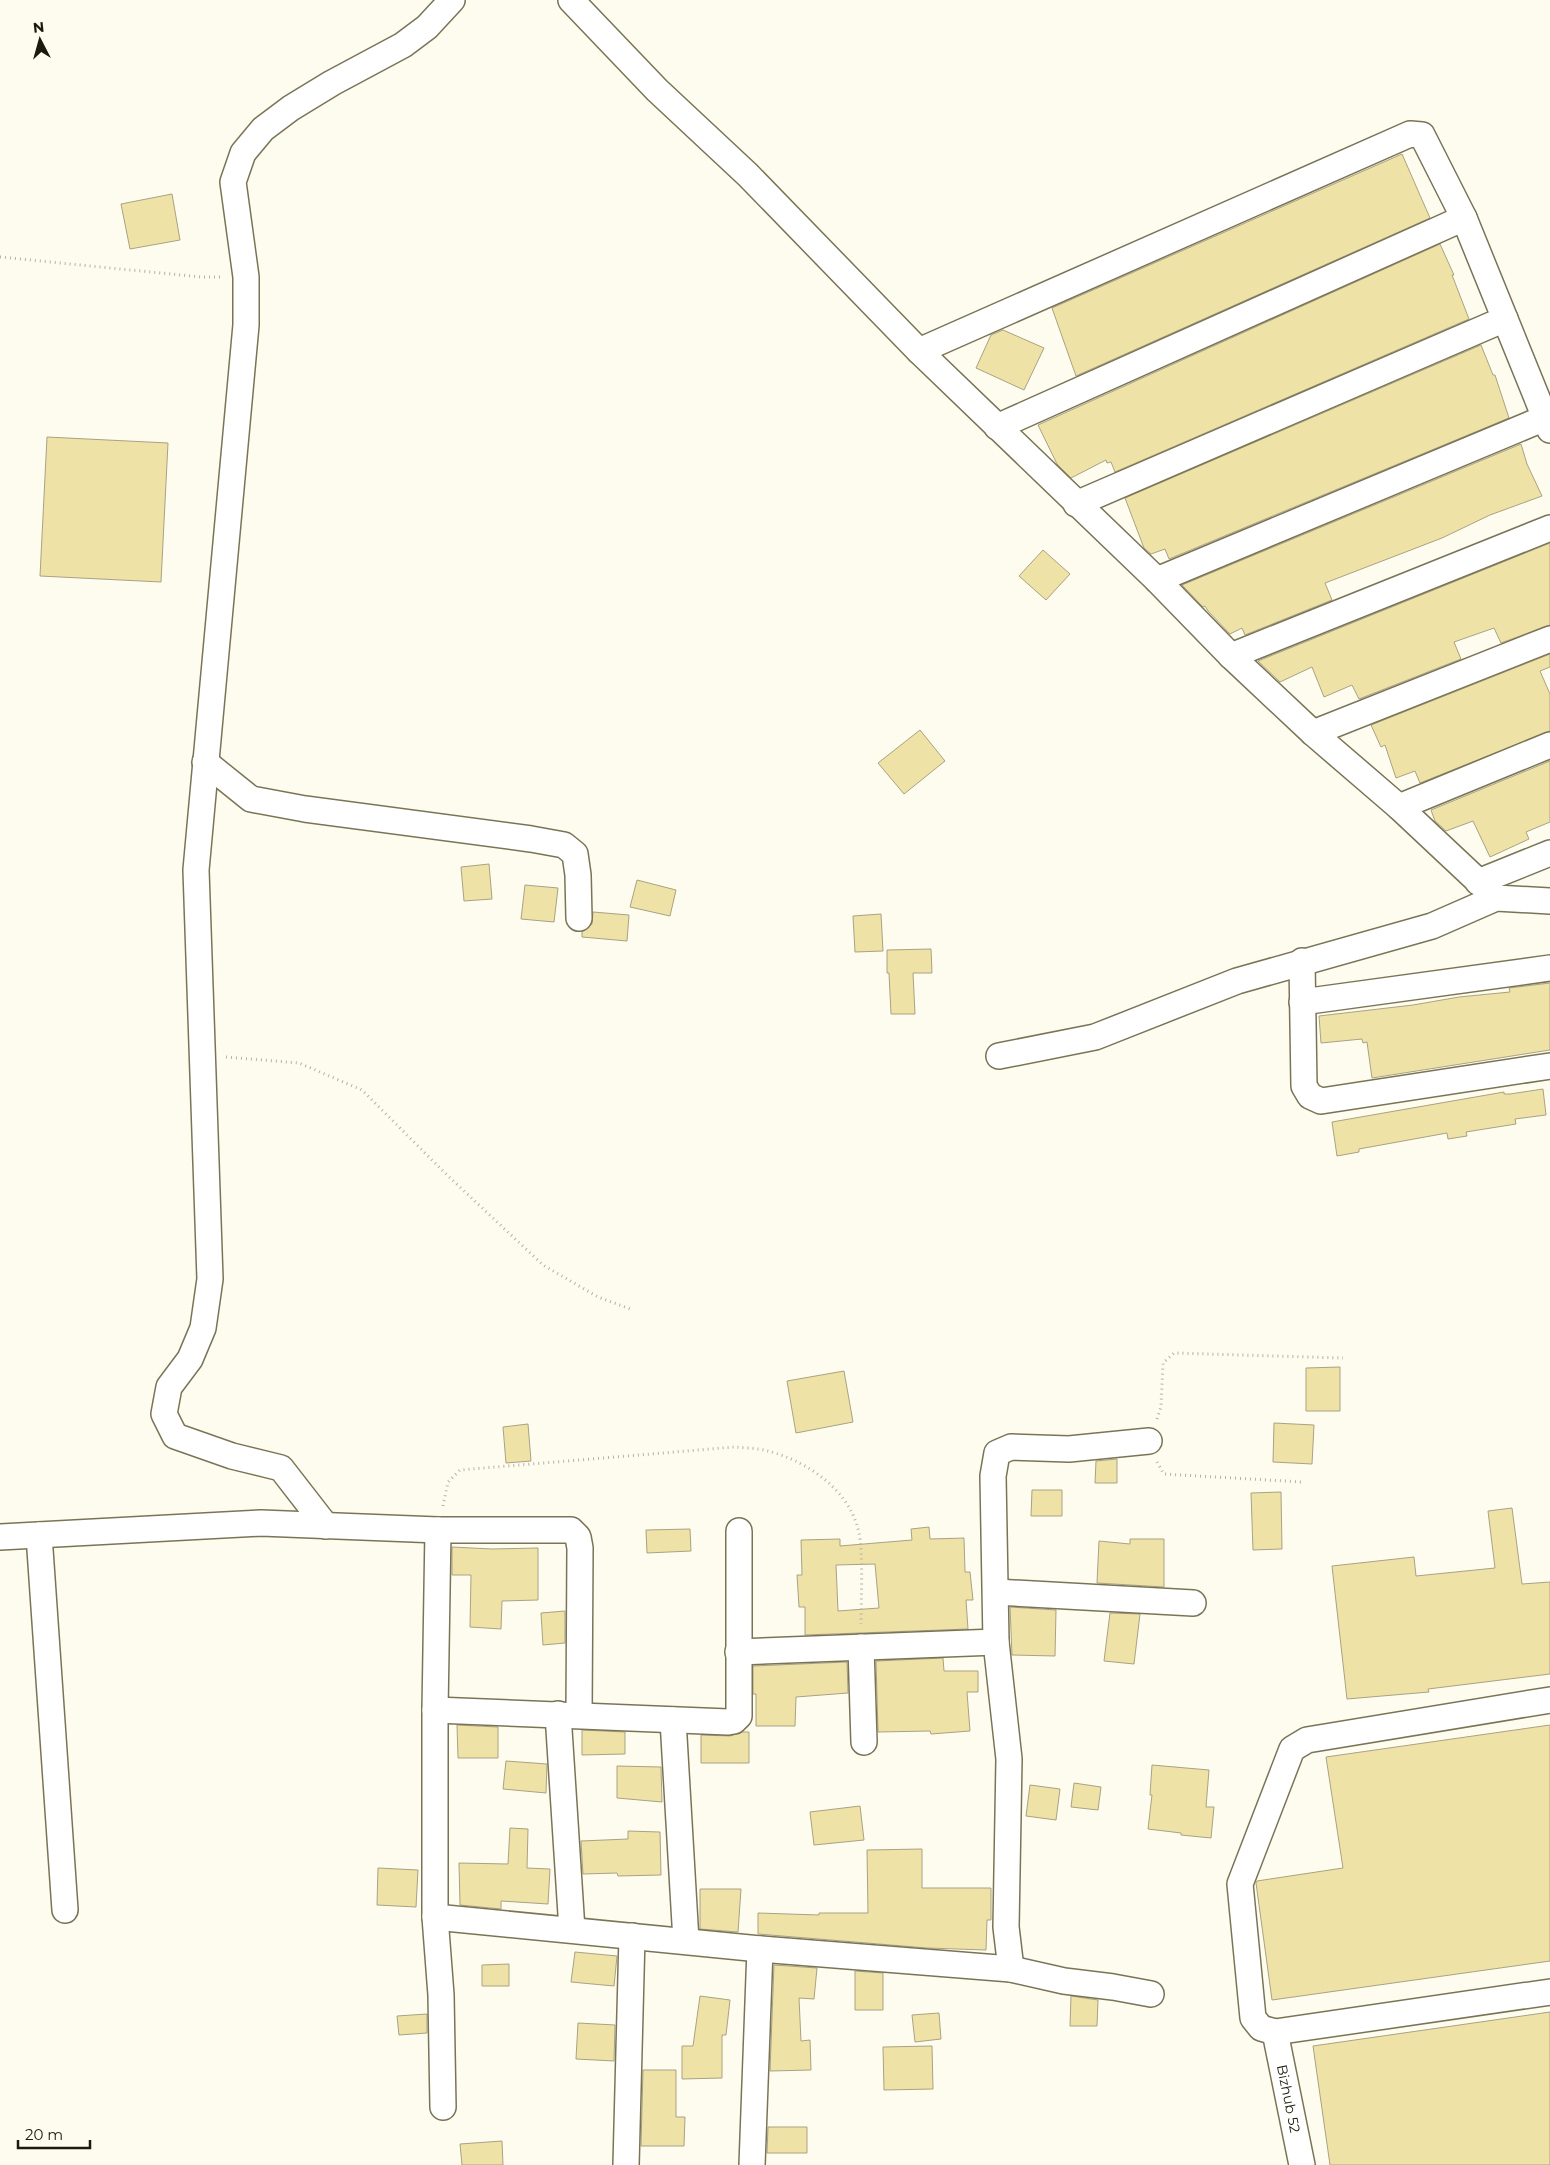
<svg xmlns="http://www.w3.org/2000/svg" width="1550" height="2165" viewBox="0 0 1550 2165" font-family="Montserrat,sans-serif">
<rect width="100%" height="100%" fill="#fefcef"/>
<g fill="#efe2a6" stroke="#a9a283" fill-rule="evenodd">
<path d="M 1402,154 L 1430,218 L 1076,376 L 1052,308 Z"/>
<path d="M 172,194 L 180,240 L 130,249 L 121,204 Z"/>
<path d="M 1440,244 L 1454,275 L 1452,275 L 1469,319 L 1115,472 L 1111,462 L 1107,463 L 1106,460 L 1071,478 L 1057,464 L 1038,425 Z"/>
<path d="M 1003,330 L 1044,348 L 1024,390 L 976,368 L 991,335 Z"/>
<path d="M 1481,345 L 1493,375 L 1495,375 L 1509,418 L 1169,559 L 1165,549 L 1151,554 L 1144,548 L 1125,498 Z"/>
<path d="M 47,437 L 168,443 L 161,582 L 40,576 Z"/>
<path d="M 1521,444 L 1527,464 L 1542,496 L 1490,515 L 1442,538 L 1325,583 L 1332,600 L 1245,635 L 1242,628 L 1230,634 L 1208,611 L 1205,606 L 1203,607 L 1182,585 Z"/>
<path d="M 1550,543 L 1550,625 L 1501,643 L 1494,628 L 1454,642 L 1461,659 L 1359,699 L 1352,685 L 1324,697 L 1312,667 L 1280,682 L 1258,661 Z"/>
<path d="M 1043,550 L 1070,574 L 1046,600 L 1019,576 Z"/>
<path d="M 1550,654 L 1550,667 L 1540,671 L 1550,694 L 1550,731 L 1420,783 L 1415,771 L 1396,778 L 1385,745 L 1381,747 L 1371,725 Z"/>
<path d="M 920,730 L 945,761 L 904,794 L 878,763 Z"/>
<path d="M 1550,761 L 1550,822 L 1526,832 L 1529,839 L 1490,857 L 1473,821 L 1446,831 L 1435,821 L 1431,810 Z"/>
<path d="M 489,864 L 492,899 L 464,901 L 461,867 Z"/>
<path d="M 637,880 L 676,890 L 670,916 L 630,907 Z"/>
<path d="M 525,885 L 558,888 L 554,922 L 521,919 Z"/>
<path d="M 593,912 L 629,915 L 627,941 L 582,937 L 582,932 L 592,924 Z"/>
<path d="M 881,914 L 883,951 L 855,952 L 853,916 Z"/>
<path d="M 931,949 L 932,973 L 913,973 L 915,1014 L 891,1014 L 889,973 L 887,973 L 887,950 Z"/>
<path d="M 1550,983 L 1550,1050 L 1372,1078 L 1367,1042 L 1363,1043 L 1362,1039 L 1321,1043 L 1319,1016 L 1413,1005 L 1459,997 L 1510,992 L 1509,988 Z"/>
<path d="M 1543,1089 L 1546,1115 L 1515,1119 L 1516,1124 L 1466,1132 L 1467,1136 L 1448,1139 L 1447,1133 L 1359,1149 L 1359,1152 L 1337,1156 L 1332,1122 L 1504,1092 L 1504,1094 L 1510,1094 Z"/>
<path d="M 1340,1367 L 1340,1411 L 1306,1411 L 1306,1368 Z"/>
<path d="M 844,1371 L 853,1422 L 796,1433 L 787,1381 Z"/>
<path d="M 1274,1423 L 1314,1425 L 1312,1464 L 1273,1462 Z"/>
<path d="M 528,1424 L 531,1461 L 506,1463 L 503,1427 Z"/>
<path d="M 1117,1459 L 1117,1483 L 1095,1483 L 1096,1461 Z"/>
<path d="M 1032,1490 L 1062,1490 L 1062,1516 L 1031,1516 Z"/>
<path d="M 1281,1492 L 1282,1549 L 1253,1550 L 1251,1493 Z"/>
<path d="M 1512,1508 L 1522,1584 L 1550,1582 L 1550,1674 L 1428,1689 L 1429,1692 L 1347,1699 L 1332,1566 L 1414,1557 L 1416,1576 L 1495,1568 L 1488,1511 Z"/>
<path d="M 929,1527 L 930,1539 L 964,1538 L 965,1572 L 970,1572 L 973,1600 L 966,1600 L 968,1629 L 805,1635 L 805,1607 L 799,1607 L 797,1575 L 802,1575 L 801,1540 L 840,1539 L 840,1546 L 912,1540 L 911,1529 ZM 875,1564 L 879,1608 L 838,1611 L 836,1565 Z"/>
<path d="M 690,1529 L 691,1551 L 647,1553 L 646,1530 Z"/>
<path d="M 1130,1539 L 1164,1539 L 1164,1587 L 1097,1583 L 1099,1541 L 1130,1544 Z"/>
<path d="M 452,1547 L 492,1549 L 538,1548 L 538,1600 L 502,1601 L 501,1629 L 470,1627 L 471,1575 L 452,1575 Z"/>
<path d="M 1010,1607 L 1056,1610 L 1055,1656 L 1012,1655 Z"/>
<path d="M 565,1611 L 565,1643 L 543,1645 L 541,1613 Z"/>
<path d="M 1110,1613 L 1140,1614 L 1134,1664 L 1104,1661 Z"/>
<path d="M 943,1658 L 944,1671 L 978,1671 L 978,1692 L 967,1692 L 970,1731 L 931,1734 L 930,1731 L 878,1732 L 876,1661 Z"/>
<path d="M 847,1662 L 848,1693 L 796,1697 L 795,1726 L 756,1726 L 756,1694 L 753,1694 L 753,1666 Z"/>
<path d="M 457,1725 L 498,1727 L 498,1758 L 458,1758 Z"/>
<path d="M 1550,1725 L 1550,1961 L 1272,2000 L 1256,1883 L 1257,1881 L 1343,1868 L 1326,1757 Z"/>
<path d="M 582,1730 L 625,1732 L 625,1754 L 582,1755 Z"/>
<path d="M 742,1732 L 749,1732 L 749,1763 L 701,1763 L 701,1735 L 730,1736 Z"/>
<path d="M 506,1761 L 547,1764 L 546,1793 L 503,1789 Z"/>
<path d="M 1152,1765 L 1209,1770 L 1206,1807 L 1214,1807 L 1211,1838 L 1181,1835 L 1181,1833 L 1148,1829 L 1152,1795 L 1150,1795 Z"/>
<path d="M 617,1766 L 661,1767 L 662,1802 L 617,1798 Z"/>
<path d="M 1074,1783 L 1101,1787 L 1098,1810 L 1071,1807 Z"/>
<path d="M 1030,1785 L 1060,1789 L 1056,1820 L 1026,1816 Z"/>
<path d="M 860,1806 L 864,1840 L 814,1845 L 810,1812 Z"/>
<path d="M 510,1828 L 528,1829 L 527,1868 L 550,1869 L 548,1904 L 501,1901 L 501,1909 L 460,1905 L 459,1863 L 508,1864 Z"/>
<path d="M 628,1831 L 660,1832 L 661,1875 L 618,1876 L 617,1873 L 583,1874 L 581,1841 L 628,1839 Z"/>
<path d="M 922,1849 L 922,1888 L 991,1888 L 991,1920 L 987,1920 L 986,1950 L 927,1948 L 758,1934 L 758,1913 L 819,1915 L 819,1913 L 868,1913 L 867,1850 Z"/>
<path d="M 378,1868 L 418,1870 L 416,1907 L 377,1905 Z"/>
<path d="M 700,1889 L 741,1889 L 738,1932 L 700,1929 Z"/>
<path d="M 575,1952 L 617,1956 L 614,1986 L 571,1982 Z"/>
<path d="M 509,1964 L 509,1986 L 482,1986 L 482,1965 Z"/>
<path d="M 774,1965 L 817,1968 L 814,1999 L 799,1998 L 801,2041 L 810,2040 L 811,2070 L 770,2071 Z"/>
<path d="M 855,1971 L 883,1973 L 883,2010 L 855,2010 Z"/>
<path d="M 700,1996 L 730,2000 L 726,2035 L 722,2035 L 722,2078 L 682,2079 L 682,2046 L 693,2046 Z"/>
<path d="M 1071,1996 L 1098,2000 L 1097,2026 L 1070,2026 Z"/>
<path d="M 1550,2012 L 1550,2165 L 1330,2165 L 1313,2046 Z"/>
<path d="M 939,2013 L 941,2039 L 915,2042 L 912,2015 Z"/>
<path d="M 427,2014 L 427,2033 L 399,2035 L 397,2016 Z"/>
<path d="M 578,2023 L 615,2025 L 614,2061 L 576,2059 Z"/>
<path d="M 932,2046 L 933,2089 L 884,2090 L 883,2047 Z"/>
<path d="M 643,2070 L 676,2070 L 676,2117 L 685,2117 L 684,2146 L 641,2146 Z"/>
<path d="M 768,2127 L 807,2127 L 807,2153 L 767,2153 Z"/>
<path d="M 502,2141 L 503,2165 L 462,2165 L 460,2144 Z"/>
</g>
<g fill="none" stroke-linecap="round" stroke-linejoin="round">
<defs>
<g id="minor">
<path d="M 571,0 L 657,90 L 748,175 L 919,351 L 1157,580 L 1231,656 L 1313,733 L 1399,807 L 1496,898 L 1550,901"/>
<path d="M 919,351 L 1410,134 L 1422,135 L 1464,218 L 1550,430"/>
<path d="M 997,427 L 1464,218"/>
<path d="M 1076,504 L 1505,319"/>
<path d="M 1157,580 L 1545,418"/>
<path d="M 1231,656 L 1550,528"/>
<path d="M 1313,733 L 1550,639"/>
<path d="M 205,762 L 251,799 L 305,809 L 531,839 L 564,845 L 575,854 L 578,875 L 579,918"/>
<path d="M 1399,807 L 1550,745"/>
<path d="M 1478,882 L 1550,853"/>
<path d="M 1302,961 L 1304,1086 L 1310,1096 L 1321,1101 L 1550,1066"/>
<path d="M 1302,1002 L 1550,968"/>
<path d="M 999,1056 L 1095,1037 L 1237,981 L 1432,926 L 1496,898"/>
<path d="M 326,1526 L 281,1468 L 232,1456 L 175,1436 L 164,1414 L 169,1387 L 190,1359 L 203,1328 L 210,1279 L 196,870 L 246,325 L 246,277 L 233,182 L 243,153 L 263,129 L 291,108 L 332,83 L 403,45 L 427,27 L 452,0"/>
<path d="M 438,1530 L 435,1710 L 435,1917 L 760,1949 L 1011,1969 L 1006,1927 L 1009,1759 L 996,1642 L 993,1476 L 997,1453 L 1011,1447 L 1069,1449 L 1149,1441"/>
<path d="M 39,1535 L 65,1910"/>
<path d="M 0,1537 L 261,1523 L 438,1530 L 571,1530 L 578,1537 L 580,1548 L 579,1715"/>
<path d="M 996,1592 L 1193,1603"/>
<path d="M 861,1647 L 864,1742"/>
<path d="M 738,1652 L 996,1642"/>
<path d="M 1550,1700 L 1307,1740 L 1292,1749 L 1240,1884 L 1253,2018 L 1261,2028 L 1275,2032 L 1550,1992"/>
<path d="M 435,1710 L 728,1722 L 734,1721 L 739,1716 L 739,1531"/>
<path d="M 558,1714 L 572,1930"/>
<path d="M 673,1720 L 686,1941"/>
<path d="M 435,1917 L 441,1995 L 443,2107"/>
<path d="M 1011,1969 L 1064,1981 L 1113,1987 L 1151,1994"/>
<path id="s1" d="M 1275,2032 L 1302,2165"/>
<path d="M 626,2165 L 632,1936"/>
<path d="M 752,2165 L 760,1949"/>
</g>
</defs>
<use href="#minor" stroke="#7a7457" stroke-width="28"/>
<g stroke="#b4b2a5" stroke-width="3" stroke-dasharray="1 4" stroke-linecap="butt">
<path d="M 0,257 L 201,277 L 221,277"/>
<path d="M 226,1057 L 299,1063 L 362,1090 L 447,1175 L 543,1265 L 598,1297 L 633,1310"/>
<path d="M 1157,1419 L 1161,1407 L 1163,1363 L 1174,1353 L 1343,1358"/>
<path d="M 1157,1462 L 1164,1474 L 1302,1482"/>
<path d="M 443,1506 L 448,1482 L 460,1470 L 734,1447 C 745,1448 758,1448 768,1451 C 810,1462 854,1493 860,1539 C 863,1567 861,1597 861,1624"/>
</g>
<use href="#minor" stroke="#fff" stroke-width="25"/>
</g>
<g text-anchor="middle" stroke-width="5" stroke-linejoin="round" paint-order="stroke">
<g font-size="14" fill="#1c1a0e" stroke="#fefcef">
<text dy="5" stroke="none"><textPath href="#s1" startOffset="68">Bizhub 52</textPath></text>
</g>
</g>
<g transform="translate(40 40) rotate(354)" stroke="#fefcef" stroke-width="4" paint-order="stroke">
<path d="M0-4L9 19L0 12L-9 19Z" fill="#1c1a0e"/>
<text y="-8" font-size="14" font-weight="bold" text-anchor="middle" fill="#1c1a0e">N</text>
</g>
<path d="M18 2140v8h72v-8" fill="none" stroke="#1c1a0e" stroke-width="2.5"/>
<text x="25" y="2140" font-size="15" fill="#1c1a0e" stroke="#fefcef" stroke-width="4" paint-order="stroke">20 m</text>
</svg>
